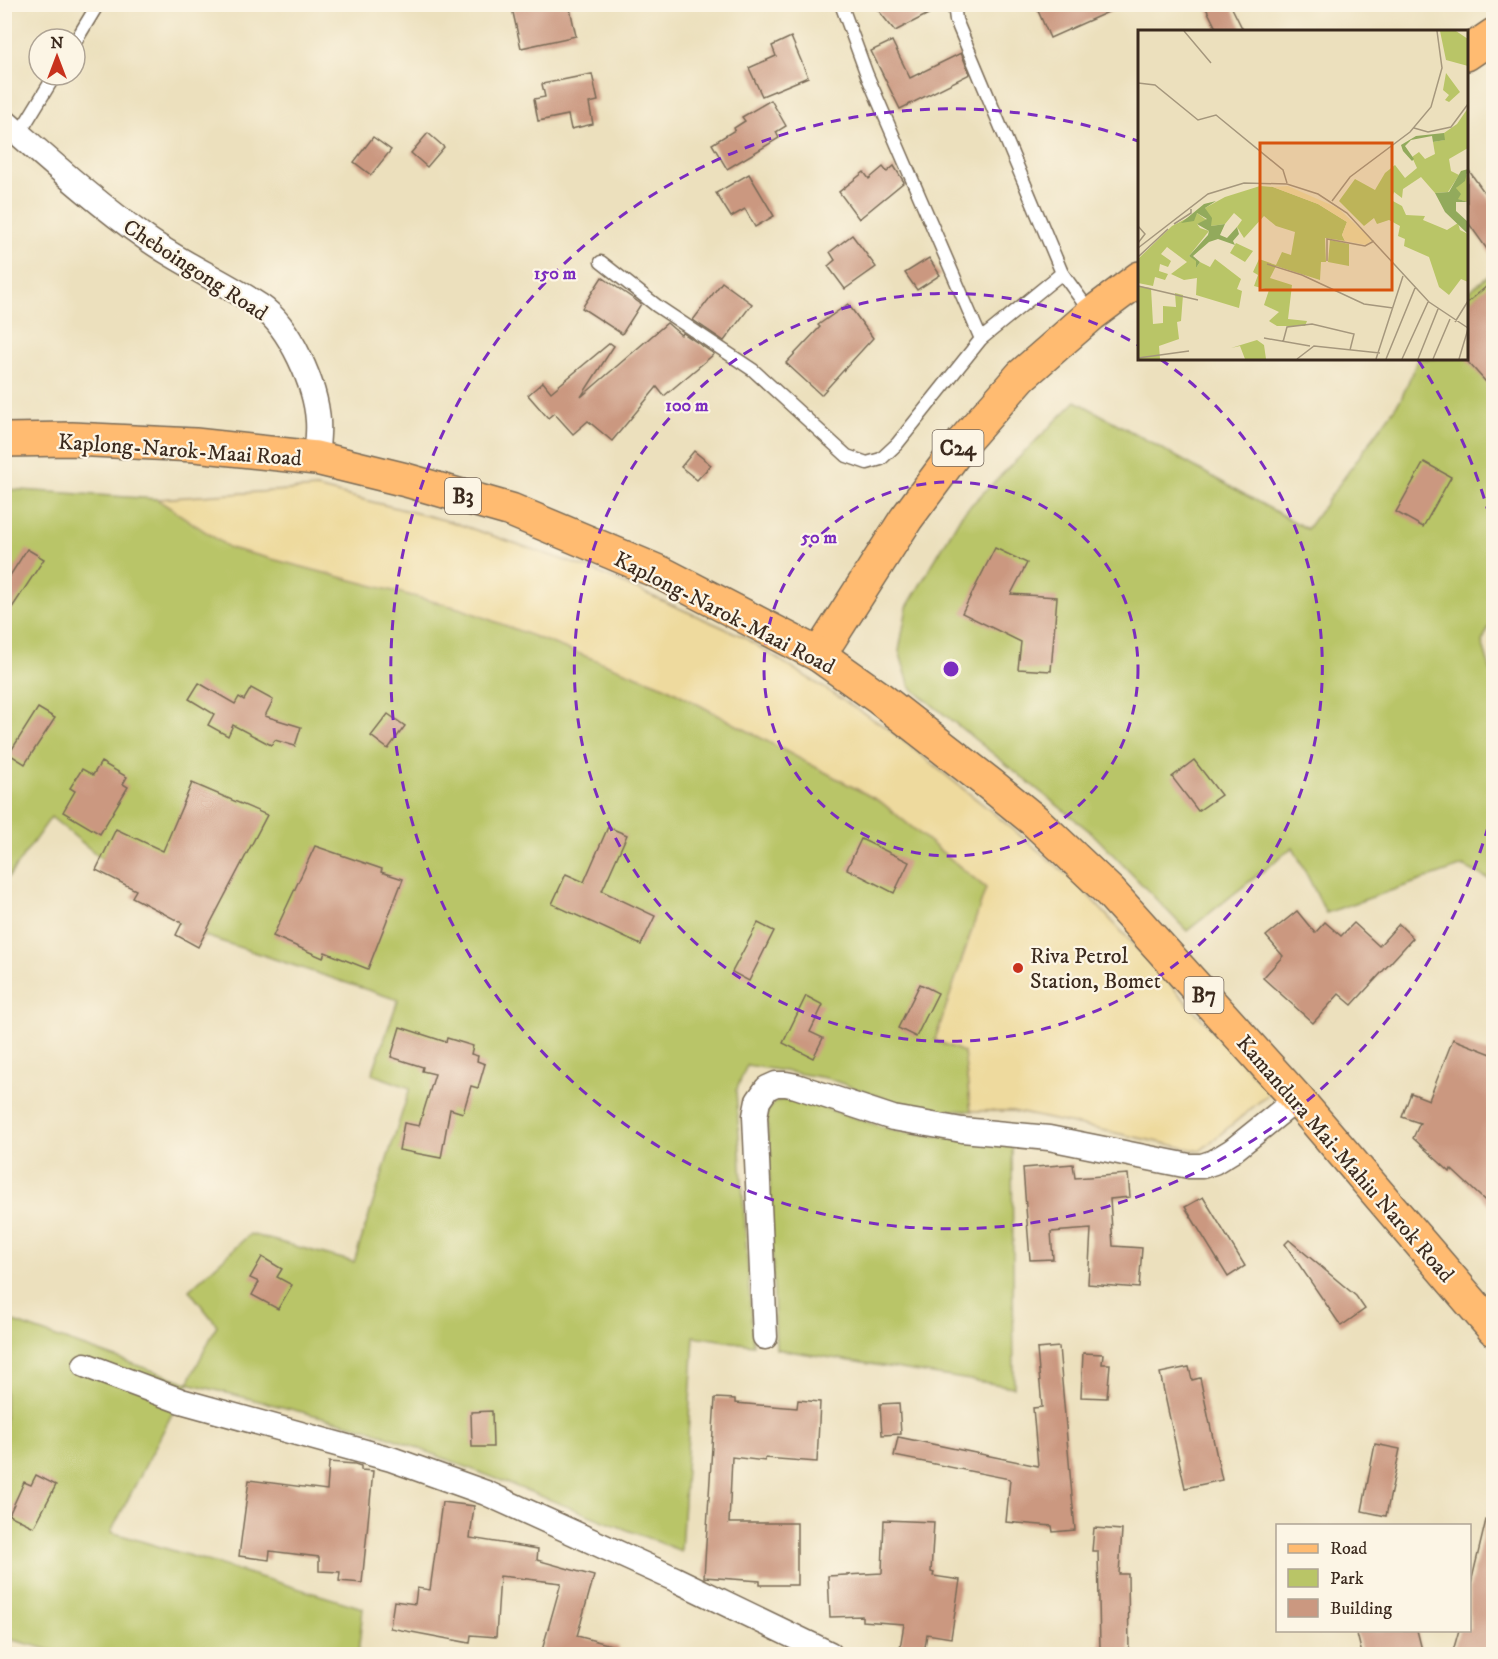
<svg xmlns="http://www.w3.org/2000/svg" width="1498" height="1659" viewBox="0 0 1498 1659" font-family="'IM FELL DW Pica',serif">
<rect width="100%" height="100%" fill="#fcf5e5"/>
<filter id="ink" filterUnits="userSpaceOnUse"><feTurbulence type="fractalNoise" baseFrequency=".0167" numOctaves="2"/><feDisplacementMap in="SourceGraphic" scale="12" xChannelSelector="R" yChannelSelector="G"/><feConvolveMatrix kernelMatrix="1 2 1 2 8 2 1 2 1" color-interpolation-filters="sRGB"/></filter>
<filter id="wash" filterUnits="userSpaceOnUse"><feTurbulence type="fractalNoise" baseFrequency=".008" numOctaves="4" result="noise"/><feDisplacementMap in="SourceGraphic" scale="24" xChannelSelector="R" yChannelSelector="G"/><feGaussianBlur stdDeviation="1.35" result="paint"/><feColorMatrix in="noise" values="0 0 0 0 0 0 0 0 0 0 0 0 0 0 0 0 0 1.4 0 .05"/><feComposite in="paint" operator="in"/></filter>
<g filter="url(#wash)">
<rect width="100%" height="100%" fill="#ece0bd"/>
<g fill="#b9c567" stroke="#7a7842" stroke-width="1.5">
<path d="M 1493,272 L 1494,616 L 1482,642 L 1491,672 L 1494,673 L 1493,881 L 1463,866 L 1326,913 L 1293,847 L 1187,931 L 1093,834 L 910,687 L 899,651 L 907,607 L 962,514 L 1076,401 L 1307,529 L 1401,399 L 1418,359 L 1466,358 L 1467,293 Z"/>
<path d="M 5,489 L 157,499 L 230,548 L 462,609 L 664,686 L 881,802 L 986,888 L 935,1040 L 964,1052 L 971,1111 L 916,1109 L 826,1078 L 747,1065 L 736,1091 L 753,1345 L 694,1336 L 681,1551 L 369,1429 L 188,1383 L 111,1532 L 363,1608 L 358,1654 L 66,1654 L 5,1638 L 5,1319 L 188,1383 L 217,1325 L 189,1290 L 250,1234 L 354,1262 L 410,1088 L 372,1074 L 398,1000 L 190,931 L 51,817 L 5,882 Z"/>
<path d="M 794,1098 L 895,1131 L 1012,1145 L 1014,1387 L 776,1349 L 767,1112 L 776,1101 Z"/>
</g>
<path fill="#eeda9e" stroke="#94825e" stroke-width="1.5" d="M 317,488 L 452,522 L 593,570 L 742,636 L 887,728 L 991,811 L 1076,882 L 1270,1093 L 1200,1151 L 1012,1111 L 971,1111 L 964,1052 L 935,1040 L 986,888 L 881,802 L 664,686 L 462,609 L 230,548 L 157,499 Z"/>
<g id="blocks">
<g fill="#cb9880">
<path d="M 511,4 L 569,4 L 576,36 L 521,48 Z"/>
<path d="M 873,4 L 946,4 L 946,5 L 895,31 Z"/>
<path d="M 1035,4 L 1126,4 L 1050,38 Z"/>
<path d="M 1204,4 L 1230,4 L 1244,32 L 1218,32 Z"/>
<path d="M 791,37 L 808,77 L 762,96 L 749,68 L 776,56 L 772,46 Z"/>
<path d="M 892,41 L 910,78 L 961,53 L 970,74 L 900,109 L 871,51 Z"/>
<path d="M 592,74 L 598,101 L 589,103 L 593,124 L 571,129 L 568,115 L 538,121 L 534,99 L 545,97 L 542,84 Z"/>
<path d="M 771,100 L 786,126 L 776,132 L 779,138 L 727,169 L 712,144 L 735,130 L 734,128 L 745,121 L 742,117 Z"/>
<path d="M 428,133 L 444,147 L 427,167 L 411,153 Z"/>
<path d="M 373,137 L 391,150 L 371,175 L 354,162 Z"/>
<path d="M 894,166 L 904,182 L 859,219 L 839,192 L 864,172 L 869,179 L 883,167 L 887,172 Z"/>
<path d="M 1467,168 L 1494,206 L 1494,259 L 1467,221 Z"/>
<path d="M 749,174 L 774,216 L 755,227 L 745,209 L 731,217 L 716,193 Z"/>
<path d="M 852,235 L 876,267 L 845,289 L 828,266 L 835,260 L 830,252 Z"/>
<path d="M 929,258 L 940,275 L 917,290 L 905,273 Z"/>
<path d="M 602,277 L 641,304 L 622,334 L 582,308 Z"/>
<path d="M 1494,280 L 1494,391 L 1467,361 L 1467,303 Z"/>
<path d="M 722,282 L 752,304 L 724,341 L 693,320 Z"/>
<path d="M 848,304 L 873,338 L 821,395 L 786,363 L 820,327 L 818,325 Z"/>
<path d="M 667,323 L 681,335 L 683,333 L 714,354 L 664,396 L 657,387 L 612,441 L 588,421 L 573,434 L 554,413 L 548,418 L 528,395 L 543,382 L 551,392 L 610,343 L 614,346 L 581,397 Z"/>
<path d="M 694,451 L 711,465 L 697,480 L 681,467 Z"/>
<path d="M 1424,462 L 1451,477 L 1423,527 L 1396,512 Z"/>
<path d="M 995,548 L 1027,563 L 1011,594 L 1057,597 L 1051,671 L 1018,669 L 1021,642 L 962,613 Z"/>
<path d="M 27,549 L 44,559 L 4,620 L 4,585 Z"/>
<path d="M 199,683 L 235,704 L 239,697 L 244,700 L 251,688 L 273,700 L 265,716 L 301,727 L 295,746 L 275,740 L 271,745 L 233,725 L 228,736 L 208,725 L 214,714 L 189,699 Z"/>
<path d="M 38,708 L 55,718 L 25,764 L 9,754 Z"/>
<path d="M 388,714 L 405,726 L 388,749 L 371,736 Z"/>
<path d="M 1194,760 L 1221,795 L 1198,811 L 1172,777 Z"/>
<path d="M 101,762 L 127,777 L 123,784 L 128,787 L 100,834 L 63,812 L 75,791 L 70,788 L 82,769 L 93,775 Z"/>
<path d="M 192,783 L 267,815 L 198,947 L 176,935 L 182,923 L 132,897 L 136,890 L 96,870 L 116,829 L 163,851 Z"/>
<path d="M 608,827 L 627,835 L 602,891 L 655,916 L 641,945 L 552,904 L 566,874 L 584,882 Z"/>
<path d="M 861,839 L 909,862 L 894,893 L 847,869 Z"/>
<path d="M 315,846 L 382,869 L 381,872 L 403,879 L 368,969 L 325,952 L 323,958 L 273,936 Z"/>
<path d="M 1297,911 L 1315,933 L 1325,922 L 1341,936 L 1354,923 L 1379,946 L 1399,924 L 1413,938 L 1352,1005 L 1339,994 L 1313,1023 L 1263,978 L 1283,956 L 1266,936 Z"/>
<path d="M 758,923 L 774,931 L 749,981 L 732,972 Z"/>
<path d="M 920,984 L 938,993 L 916,1037 L 898,1028 Z"/>
<path d="M 806,996 L 823,1005 L 810,1032 L 823,1038 L 813,1058 L 783,1043 Z"/>
<path d="M 400,1027 L 446,1042 L 447,1038 L 473,1046 L 471,1054 L 478,1056 L 477,1061 L 485,1064 L 478,1088 L 471,1086 L 463,1113 L 450,1109 L 441,1158 L 399,1150 L 404,1123 L 419,1126 L 435,1074 L 422,1071 L 423,1067 L 391,1057 Z"/>
<path d="M 1453,1039 L 1494,1055 L 1494,1209 L 1451,1169 L 1450,1172 L 1413,1138 L 1420,1123 L 1402,1117 L 1411,1093 L 1429,1100 Z"/>
<path d="M 1073,1164 L 1075,1178 L 1128,1174 L 1130,1197 L 1110,1199 L 1113,1246 L 1142,1248 L 1139,1288 L 1088,1284 L 1091,1229 L 1051,1232 L 1053,1259 L 1030,1260 L 1023,1168 Z"/>
<path d="M 1203,1197 L 1245,1266 L 1228,1277 L 1185,1207 Z"/>
<path d="M 1289,1240 L 1356,1296 L 1365,1309 L 1341,1326 L 1285,1244 Z"/>
<path d="M 262,1257 L 282,1269 L 277,1277 L 292,1285 L 278,1309 L 252,1295 L 259,1282 L 250,1278 Z"/>
<path d="M 1059,1347 L 1075,1530 L 1053,1532 L 1052,1526 L 1006,1522 L 1010,1479 L 894,1456 L 898,1437 L 1038,1466 L 1033,1408 L 1042,1407 L 1037,1349 Z"/>
<path d="M 1083,1353 L 1103,1354 L 1102,1364 L 1110,1364 L 1107,1398 L 1081,1397 Z"/>
<path d="M 1189,1367 L 1192,1380 L 1200,1378 L 1222,1480 L 1185,1488 L 1160,1373 Z"/>
<path d="M 715,1398 L 735,1399 L 735,1403 L 797,1408 L 798,1400 L 820,1402 L 817,1462 L 765,1458 L 765,1461 L 732,1457 L 729,1523 L 797,1523 L 797,1585 L 760,1585 L 760,1581 L 704,1577 Z"/>
<path d="M 899,1403 L 901,1434 L 882,1435 L 880,1404 Z"/>
<path d="M 492,1411 L 493,1447 L 472,1447 L 471,1412 Z"/>
<path d="M 1375,1444 L 1400,1449 L 1386,1516 L 1362,1511 Z"/>
<path d="M 329,1462 L 355,1464 L 361,1466 L 361,1470 L 373,1471 L 362,1583 L 339,1581 L 340,1572 L 319,1571 L 319,1557 L 270,1551 L 269,1560 L 239,1556 L 249,1480 L 327,1490 Z"/>
<path d="M 36,1475 L 56,1485 L 34,1527 L 9,1515 L 24,1482 L 31,1485 Z"/>
<path d="M 442,1502 L 474,1506 L 470,1538 L 538,1549 L 537,1560 L 594,1576 L 577,1636 L 619,1647 L 619,1654 L 541,1654 L 561,1583 L 500,1576 L 496,1637 L 471,1635 L 470,1643 L 390,1628 L 394,1601 L 415,1604 L 417,1588 L 430,1590 Z"/>
<path d="M 884,1520 L 934,1522 L 931,1572 L 934,1573 L 933,1576 L 960,1580 L 951,1638 L 927,1634 L 924,1654 L 899,1654 L 904,1624 L 862,1621 L 862,1616 L 830,1617 L 828,1576 L 882,1573 Z"/>
<path d="M 1486,1520 L 1494,1521 L 1494,1654 L 1469,1654 L 1453,1651 L 1459,1630 L 1470,1630 L 1470,1587 Z"/>
<path d="M 1094,1528 L 1122,1530 L 1119,1574 L 1128,1574 L 1129,1654 L 1107,1654 L 1107,1648 L 1100,1648 L 1098,1551 L 1092,1551 Z"/>
<path d="M 1356,1630 L 1417,1630 L 1423,1654 L 1362,1654 Z"/>
</g>
</g>
</g>
<g filter="url(#ink)">
<use href="#blocks" fill-opacity="0" stroke="#796a56" stroke-width="1.5"/>
<g fill="none" stroke-linecap="round" stroke-linejoin="round">
<defs>
<g id="lane">
<path d="M 841,4 L 867,75 L 981,339"/>
<path d="M 954,4 L 956,20 L 1062,273 L 1091,313"/>
<path d="M 75,42 L 98,4"/>
<path d="M 19,134 L 55,75"/>
<path d="M 601,262 L 657,306 L 753,370 L 847,456 L 867,463 L 881,459 L 897,444 L 981,339 L 1062,273"/>
</g>
<g id="street">
<path d="M 4,121 C 50,161 96,203 146,238 C 182,264 223,281 260,306 C 290,326 316,386 318,421 C 319,433 317,446 316,458"/>
<path d="M 765,1337 L 755,1116 L 758,1101 L 767,1088 L 776,1084 L 786,1084 L 796,1086 L 893,1118 L 962,1130 L 1049,1138 L 1189,1166 L 1202,1166 L 1214,1162 L 1232,1151 L 1297,1099"/>
<path d="M 85,1365 L 181,1401 L 391,1459 L 486,1493 L 675,1579 L 830,1654"/>
</g>
<g id="primary">
<path d="M 1466,54 L 1494,35"/>
<path d="M 819,655 L 906,519 L 964,441 L 1021,376 L 1092,314 L 1140,278"/>
</g>
<path id="highway" d="M 4,440 L 72,439 L 195,445 L 316,458 L 406,480 L 511,510 L 661,573 L 819,655 L 878,697 L 991,785 L 1035,821 L 1110,892 L 1297,1099 L 1494,1329"/>
</defs>
<use href="#lane" stroke="#796a56" stroke-width="15"/>
<use href="#street" stroke="#796a56" stroke-width="27"/>
<use href="#primary" stroke="#796a56" stroke-width="36"/>
<use href="#highway" stroke="#796a56" stroke-width="36"/>
<use href="#lane" stroke="#fff" stroke-width="12"/>
<use href="#street" stroke="#fff" stroke-width="24"/>
<use href="#primary" stroke="#ffbb71" stroke-width="33"/>
<use href="#highway" stroke="#ffbb71" stroke-width="33"/>
</g>
</g>
<g fill="none" stroke="#7b2cbf" stroke-width="3" stroke-dasharray="10 8">
<circle cx="951" cy="669" r="187"/>
<path d="M1160 359A374 374 0 1 1 1138 345"/>
<path d="M1493 809A560 560 0 1 1 1138 141M1418 360A560 560 0 0 1 1493 529"/>
</g>
<circle fill="#c8321e" stroke="#fcf5e5" stroke-width="2" cx="1018" cy="968" r="6"/>
<g text-anchor="middle" stroke-width="4.5" stroke-linejoin="round" paint-order="stroke">
<g fill="#fcf5e5" stroke="#75675a" stroke-width="1.5">
<rect x="932.5" y="430" width="51" height="36" rx="4.5"/>
<rect x="445" y="478" width="36" height="36" rx="4.5"/>
<rect x="1184.5" y="977" width="39" height="36" rx="4.5"/>
</g>
<g font-size="21" font-weight="bold" fill="#3b2a1e">
<text x="958" y="455">C24</text>
<text x="463" y="503">B3</text>
<text x="1204" y="1002">B7</text>
</g>
<g font-size="22" fill="#3b2a1e" stroke="#fcf5e5">
<text transform="translate(196 269) rotate(33)" y="8">Cheboingong Road</text>
<text transform="translate(180 449) rotate(4)" y="8">Kaplong-Narok-Maai Road</text>
<text transform="translate(725 612) rotate(27)" y="8">Kaplong-Narok-Maai Road</text>
<text transform="translate(1346 1158) rotate(49)" y="8">Kamandura Mai-Mahiu Narok Road</text>
</g>
<g font-size="22" fill="#3b2a1e" stroke="#fcf5e5" text-anchor="start">
<text x="1030" y="963">Riva Petrol<tspan x="1030" dy="25">Station, Bomet</tspan></text>
</g>
</g>
<g transform="translate(1138 30)">
<rect width="330" height="330" fill="#ece0bd"/>
<path d="M 302,1 L 318,1 L 330,9 L 330,36 L 308,30 ZM 308,43 L 322,62 L 311,72 L 307,70 L 311,65 L 305,60 ZM 330,78 L 330,118 L 311,129 L 313,141 L 321,145 L 310,162 L 297,163 L 283,147 L 265,159 L 264,168 L 256,162 L 253,170 L 264,176 L 268,185 L 287,186 L 285,190 L 309,200 L 320,193 L 322,200 L 330,204 L 330,252 L 323,249 L 311,265 L 301,257 L 291,227 L 266,216 L 267,209 L 260,206 L 262,196 L 251,190 L 239,194 L 236,188 L 226,196 L 201,171 L 217,149 L 237,160 L 247,143 L 257,135 L 267,148 L 279,138 L 274,127 L 281,122 L 287,129 L 297,124 L 295,112 L 306,110 L 306,103 L 319,94 ZM 330,143 L 330,172 L 319,169 L 318,158 ZM 122,156 L 135,157 L 180,174 L 209,192 L 204,205 L 207,211 L 187,208 L 188,232 L 183,232 L 182,250 L 138,236 L 132,248 L 154,255 L 150,289 L 169,291 L 167,296 L 139,296 L 131,291 L 141,282 L 126,275 L 131,260 L 116,256 L 120,245 L 115,242 L 121,229 L 138,235 L 144,222 L 153,225 L 157,202 L 138,196 L 126,186 L 106,208 L 99,197 L 104,190 L 96,183 L 87,194 L 73,196 L 67,178 L 87,167 ZM 59,183 L 70,191 L 59,194 L 62,198 L 71,201 L 51,226 L 59,231 L 58,238 L 62,232 L 72,237 L 77,229 L 103,249 L 99,259 L 104,261 L 101,278 L 58,265 L 59,248 L 46,250 L 33,244 L 49,232 L 29,217 L 23,224 L 33,231 L 30,237 L 22,234 L 21,241 L 30,244 L 27,250 L 17,247 L 15,256 L 0,253 L 0,229 L 34,196 ZM 192,210 L 211,214 L 211,236 L 190,232 ZM 98,213 L 115,221 L 107,232 L 92,223 ZM 0,256 L 13,258 L 15,294 L 25,293 L 25,276 L 38,277 L 37,263 L 45,265 L 43,291 L 39,292 L 41,309 L 21,316 L 22,329 L 0,329 ZM 119,310 L 126,315 L 128,329 L 107,329 L 102,316 L 93,318 Z" fill="#b9c567"/>
<path d="M 306,103 L 307,110 L 295,112 L 294,106 L 273,110 L 267,116 L 276,129 L 274,131 L 265,121 L 263,115 L 278,106 ZM 330,139 L 327,151 L 318,158 L 323,164 L 320,169 L 330,172 L 318,172 L 318,181 L 330,192 L 330,204 L 307,182 L 297,163 L 311,162 L 323,141 ZM 78,171 L 67,178 L 74,188 L 73,196 L 87,194 L 82,205 L 89,208 L 99,197 L 101,204 L 95,211 L 97,215 L 80,209 L 71,212 L 55,226 L 62,232 L 58,238 L 58,231 L 51,226 L 70,205 L 71,201 L 59,194 L 69,189 L 59,183 L 56,191 L 43,193 L 66,174 Z" fill="#92aa5c"/>
<path d="M 150,156 L 200,178 L 234,210 L 228,215 L 207,211 L 204,205 L 209,192 L 180,174 L 135,157 Z" fill="#eeda9e"/>
<path fill="none" stroke="#a5977d" stroke-width="1.5" d="M 46,1 L 73,33M 0,53 L 17,55 L 60,90 L 78,85 L 145,140 L 149,153M 276,98 L 290,102 L 313,97 L 330,74M 194,171 L 212,147 L 272,102 L 293,77 L 304,38 L 299,1M 36,194 L 53,183 L 53,179M 0,196 L 7,204 L 0,213M 0,218 L 70,164 L 106,153 L 149,154 L 180,164 L 209,183 L 291,272 L 330,298M 0,227 L 30,199M 189,231 L 189,209 L 227,216 L 236,211M 129,234 L 164,245 L 226,274 L 255,278M 0,256 L 60,270M 317,292 L 330,271M 126,308 L 172,316M 145,312 L 149,297 L 174,294 L 216,304 L 212,320M 0,328 L 51,321M 159,329 L 176,316 L 242,323M 238,329 L 265,246M 248,329 L 277,258M 264,329 L 290,272M 280,329 L 300,279M 295,329 L 312,289M 321,329 L 330,299"/>
<path fill="#d7540e" fill-opacity="0.15" stroke="#d7540e" stroke-width="3" d="M 122,113 L 254,113 L 254,260 L 122,260 Z"/>
<rect width="330" height="330" fill="none" stroke="#3b2a1e" stroke-width="3"/>
</g>
<circle cx="951" cy="669" r="9" fill="#7b2cbf" stroke="#fcf5e5" stroke-width="3"/>
<g font-size="18" text-anchor="middle" font-weight="bold" fill="#7b2cbf" stroke="#fcf5e5" stroke-width="4.5" stroke-linejoin="round" paint-order="stroke">
<text x="555" y="279">150 m</text>
<text x="687" y="411">100 m</text>
<text x="819" y="543">50 m</text>
</g>
<rect width="1498" height="1659" fill="none" stroke="#fcf5e5" stroke-width="24"/>
<rect x="1276" y="1524" width="195" height="108" fill="#fcf5e5" stroke="#afa495" stroke-width="1.5"/>
<rect x="1288" y="1544" width="30" height="9" fill="#ffbb71" stroke="#afa495" stroke-width="1.5"/>
<text x="1330" y="1554" font-size="18" fill="#3b2a1e">Road</text>
<rect x="1288" y="1569" width="30" height="18" fill="#b9c567" stroke="#afa495" stroke-width="1.5"/>
<text x="1330" y="1584" font-size="18" fill="#3b2a1e">Park</text>
<rect x="1288" y="1599" width="30" height="18" fill="#cb9880" stroke="#afa495" stroke-width="1.5"/>
<text x="1330" y="1614" font-size="18" fill="#3b2a1e">Building</text>
<g transform="translate(57 57)"><circle r="28" fill="#fcf5e5" stroke="#afa495" stroke-width="1.5"/>
<path d="M0-4.5L10 22L0 15L-10 22Z" fill="#c8321e"/>
<text y="-9" font-size="16" font-weight="bold" text-anchor="middle" fill="#3b2a1e">N</text>
</g>
</svg>
